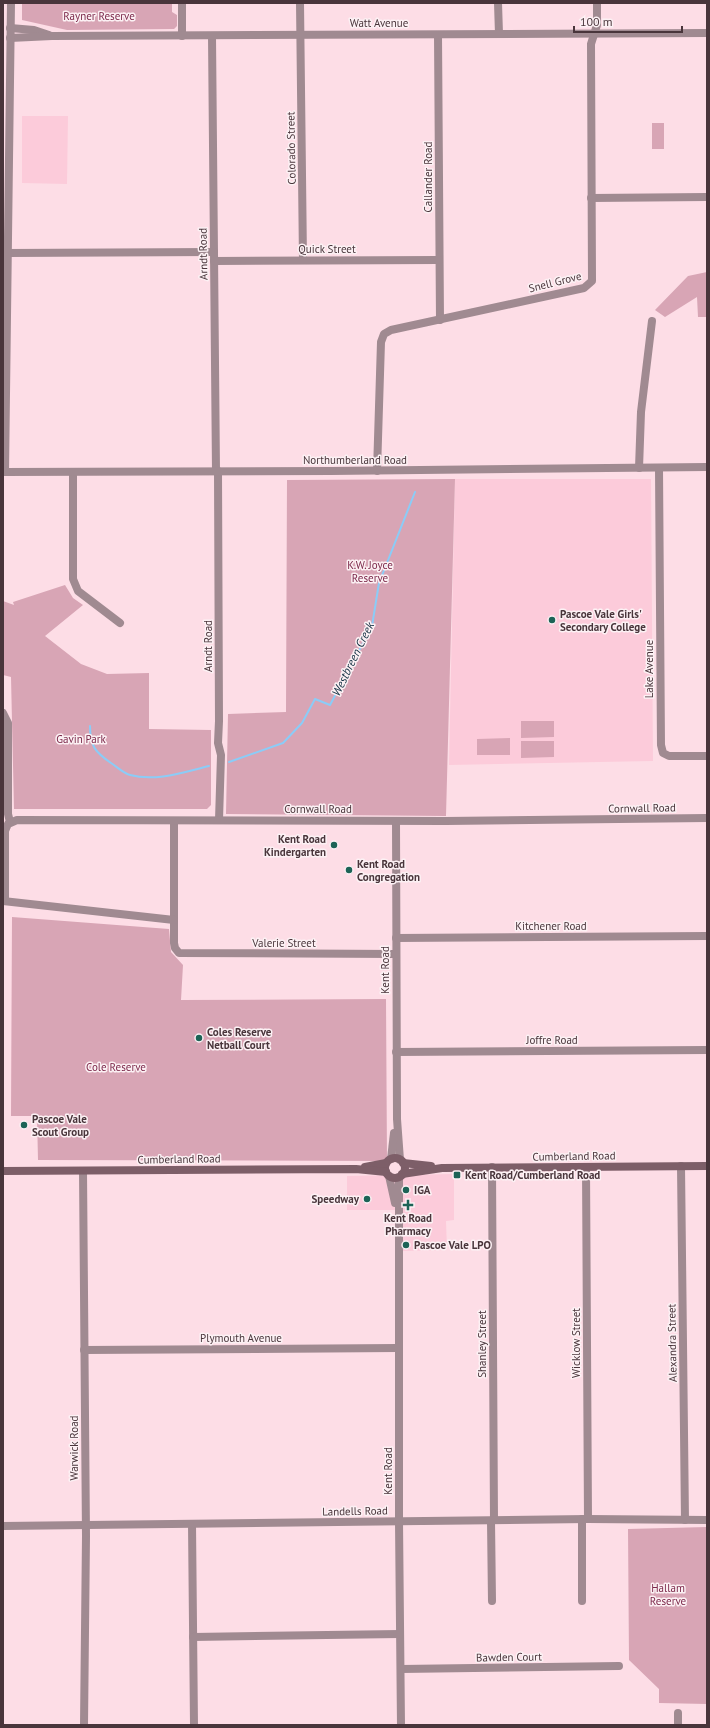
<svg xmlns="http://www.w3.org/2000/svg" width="710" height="1728" viewBox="0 0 710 1728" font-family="'PT Sans',sans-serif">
<rect width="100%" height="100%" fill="#fddde6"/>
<g fill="#fccbda">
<path d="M 22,116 L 68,116 L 67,184 L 22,183 Z"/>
<path d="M 455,479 L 651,479 L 653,761 L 449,765 Z"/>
<path d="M 454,1174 L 454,1220 L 446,1221 L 447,1250 L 403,1251 L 400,1210 L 347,1210 L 347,1176 Z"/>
</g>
<g fill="#d8a5b5">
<path d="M 22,3 L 172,3 L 172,12 L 177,15 L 177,26 L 174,29 L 67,30 L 22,20 Z"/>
<rect x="652" y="123" width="12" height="26"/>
<path d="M 707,272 L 707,317 L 698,317 L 697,297 L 665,317 L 655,310 L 688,276 Z"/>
<path d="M 455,479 L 446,816 L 226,814 L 228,714 L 286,712 L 287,480 Z"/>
<path d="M 65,585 L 73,598 L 83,605 L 45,636 L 81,664 L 107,674 L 149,673 L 149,729 L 211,730 L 211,805 L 207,809 L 14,809 L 11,677 L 3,675 L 3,601 L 14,605 L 13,602 Z"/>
<path d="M 521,721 L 554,721 L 554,737 L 521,738 Z"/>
<path d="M 510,738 L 510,755 L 477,755 L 477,739 Z"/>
<path d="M 521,741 L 554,741 L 554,757 L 521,758 Z"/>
<path d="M 12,917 L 169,929 L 171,952 L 183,965 L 181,1000 L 386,999 L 387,1161 L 38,1160 L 37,1116 L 11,1116 Z"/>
<path d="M 707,1527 L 707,1704 L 659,1703 L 659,1689 L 629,1660 L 628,1529 Z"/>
</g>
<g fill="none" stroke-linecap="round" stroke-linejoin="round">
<g stroke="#8bccf7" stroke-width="2">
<path d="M 90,726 C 90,746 95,752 111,763 C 117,767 123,773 130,775 C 156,782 184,772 209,766"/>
<path d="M 229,762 L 283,743 L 302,723 L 315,699 L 330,705 L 372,626 L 379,583 L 415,492"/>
</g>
<g stroke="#a08a91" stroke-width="8">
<path d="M 182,3 L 182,36"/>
<path d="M 300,3 L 303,260"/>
<path d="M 498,3 L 499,34"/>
<path d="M 10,28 L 34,30 L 49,35"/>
<path d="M 438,35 L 440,320"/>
<path d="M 212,36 L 216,471"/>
<path d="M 10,38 L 52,36 L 707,33"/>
<path d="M 591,198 L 707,197"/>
<path d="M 7,253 L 214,252"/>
<path d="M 214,261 L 439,260"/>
<path d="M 639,468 L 641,412 L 652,321"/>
<path d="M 659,468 L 661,745 L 663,753 L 669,756 L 707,756"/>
<path d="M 218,471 L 219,721 L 218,743 L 221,755 L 219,820"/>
<path d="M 377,471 L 381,342 L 384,334 L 391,330 L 584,288 L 592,281 L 591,44 L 597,25 L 597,3"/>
<path d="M 5,472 L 11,3"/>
<path d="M 73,472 L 73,579 L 78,591 L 120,623"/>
<path d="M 3,713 L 8,723 L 8,814 L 10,822"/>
<path d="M 174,821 L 174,943 L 175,948 L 179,953 L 396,954"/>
<path d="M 396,821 L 397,1119 L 400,1160"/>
<path d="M 3,901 L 174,920"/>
<path d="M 5,901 L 5,831 L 8,824 L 17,820 L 446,821 L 707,818"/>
<path d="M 396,938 L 707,936"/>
<path d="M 396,1052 L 707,1050"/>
<path d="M 391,1159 L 394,1133"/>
<path d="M 681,1166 L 685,1520"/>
<path d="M 492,1167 L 494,1520"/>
<path d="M 586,1167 L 588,1519"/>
<path d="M 83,1171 L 86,1536 L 84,1725"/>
<path d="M 84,1350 L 398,1348"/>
<path d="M 582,1519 L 582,1601"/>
<path d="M 491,1521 L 492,1601"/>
<path d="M 192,1524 L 194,1725"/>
<path d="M 3,1526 L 588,1519 L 707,1520"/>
<path d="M 193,1637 L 400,1634"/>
<path d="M 401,1669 L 619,1666"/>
<path d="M 678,1713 L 678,1725"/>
</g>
<g stroke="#a08a91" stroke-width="8">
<path d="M 3,472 L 331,471 L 707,467"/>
<path d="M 389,1176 L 395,1203"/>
<path d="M 399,1177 L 399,1522 L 401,1725"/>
</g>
<g stroke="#7d5e68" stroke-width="8">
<circle cx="395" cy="1168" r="10"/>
<path d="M 403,1163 L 431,1166"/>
<path d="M 365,1167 L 386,1163"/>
<path d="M 3,1171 L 356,1169 L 386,1172"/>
<path d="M 402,1174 L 442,1168 L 707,1166"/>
</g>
</g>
<g fill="#1c6356" stroke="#fcf1f4" stroke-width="1.5">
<circle cx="552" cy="620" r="4"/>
<circle cx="334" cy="845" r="4"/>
<circle cx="349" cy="870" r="4"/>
<circle cx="199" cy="1038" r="4"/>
<circle cx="24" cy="1125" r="4"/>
<rect x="453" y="1171" width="8" height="8" rx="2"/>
<circle cx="406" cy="1190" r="4"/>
<circle cx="367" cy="1199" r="4"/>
<path d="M406 1199h4v4h4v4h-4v4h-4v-4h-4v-4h4z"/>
<circle cx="406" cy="1245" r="4"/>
</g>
<g text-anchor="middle" stroke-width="3" stroke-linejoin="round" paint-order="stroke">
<g font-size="11" fill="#7c294b" stroke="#fcf1f4">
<text x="99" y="20">Rayner Reserve</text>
<text x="370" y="569">K.W. Joyce<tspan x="370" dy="13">Reserve</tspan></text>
<text x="81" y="743">Gavin Park</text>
<text x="116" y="1071">Cole Reserve</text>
<text x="668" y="1592">Hallam<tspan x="668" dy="13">Reserve</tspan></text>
</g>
<g font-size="11" fill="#49353b" stroke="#fcf1f4">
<text x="379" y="27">Watt Avenue</text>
<text transform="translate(291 148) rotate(-91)" y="4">Colorado Street</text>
<text transform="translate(428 177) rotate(-90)" y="4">Callander Road</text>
<text x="327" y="253">Quick Street</text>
<text transform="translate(203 254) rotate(-91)" y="4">Arndt Road</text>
<text transform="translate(555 282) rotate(-14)" y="4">Snell Grove</text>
<text x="355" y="464">Northumberland Road</text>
<text transform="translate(208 646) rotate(-90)" y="4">Arndt Road</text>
<text transform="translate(649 669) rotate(-90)" y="4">Lake Avenue</text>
<text transform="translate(642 808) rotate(-1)" y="4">Cornwall Road</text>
<text x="318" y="813">Cornwall Road</text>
<text x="551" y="930">Kitchener Road</text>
<text x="284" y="947">Valerie Street</text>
<text transform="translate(385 970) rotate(-90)" y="4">Kent Road</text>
<text x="552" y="1044">Joffre Road</text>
<text transform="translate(574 1156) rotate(-1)" y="4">Cumberland Road</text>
<text transform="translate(179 1159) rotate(-1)" y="4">Cumberland Road</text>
<text x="241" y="1342">Plymouth Avenue</text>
<text transform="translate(576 1343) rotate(-90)" y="4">Wicklow Street</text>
<text transform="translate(672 1343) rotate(-91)" y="4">Alexandra Street</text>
<text transform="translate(482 1344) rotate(-90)" y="4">Shanley Street</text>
<text transform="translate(74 1448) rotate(-90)" y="4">Warwick Road</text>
<text transform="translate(388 1471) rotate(-90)" y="4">Kent Road</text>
<text transform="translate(355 1511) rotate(-1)" y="4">Landells Road</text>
<text transform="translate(509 1657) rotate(-1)" y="4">Bawden Court</text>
</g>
<g font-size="11" font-weight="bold" fill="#49353b" stroke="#fcf1f4" text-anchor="start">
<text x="560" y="618">Pascoe Vale Girls'<tspan x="560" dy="13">Secondary College</tspan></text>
<text x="326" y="843" text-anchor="end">Kent Road<tspan x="326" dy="13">Kindergarten</tspan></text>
<text x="357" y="868">Kent Road<tspan x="357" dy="13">Congregation</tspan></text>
<text x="207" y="1036">Coles Reserve<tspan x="207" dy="13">Netball Court</tspan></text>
<text x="32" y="1123">Pascoe Vale<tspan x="32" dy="13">Scout Group</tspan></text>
<text x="465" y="1179">Kent Road/Cumberland Road</text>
<text x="414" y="1194">IGA</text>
<text x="359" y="1203" text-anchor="end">Speedway</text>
<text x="408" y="1222" text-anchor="middle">Kent Road<tspan x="408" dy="13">Pharmacy</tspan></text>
<text x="414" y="1249">Pascoe Vale LPO</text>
</g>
<g font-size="12" font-style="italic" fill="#122f41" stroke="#fcf1f4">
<text transform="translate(353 659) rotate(-64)" y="4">Westbreen Creek</text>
</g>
</g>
<rect width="710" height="1728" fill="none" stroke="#49353b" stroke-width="8"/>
<path d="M574 26v6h108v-6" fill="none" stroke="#49353b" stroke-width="2"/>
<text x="580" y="26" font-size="12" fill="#49353b" stroke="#fcf1f4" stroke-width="3" paint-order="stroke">100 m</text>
</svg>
